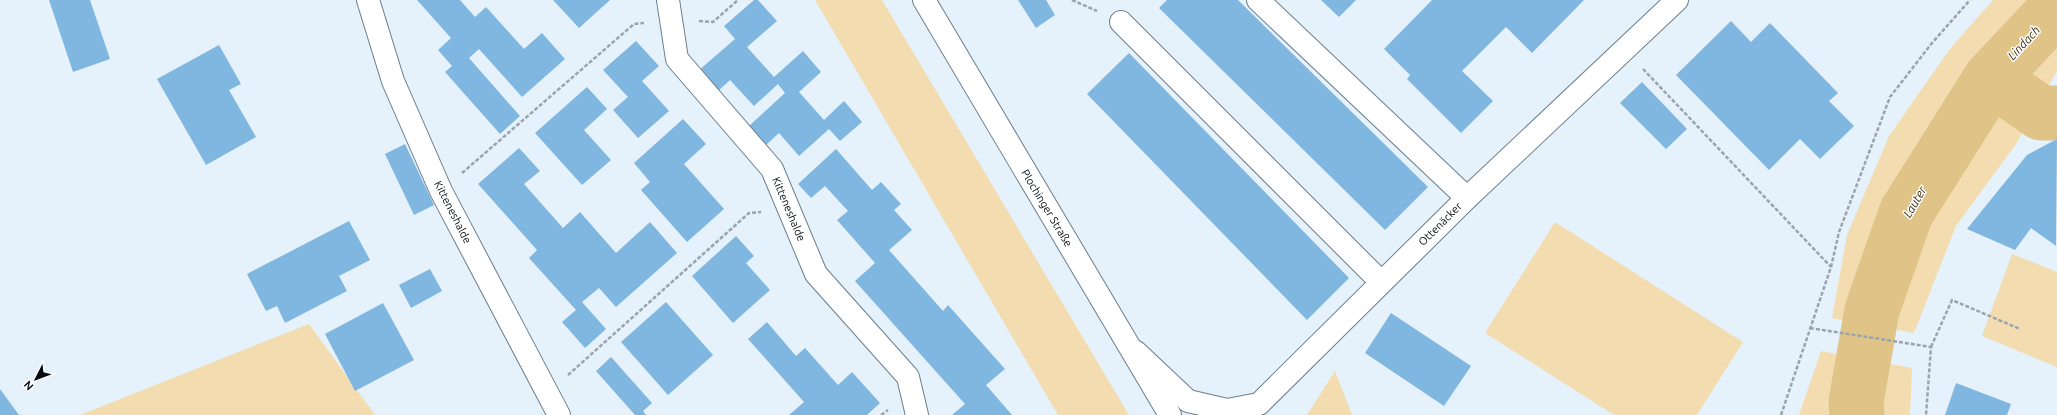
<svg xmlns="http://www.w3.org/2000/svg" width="2057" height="415" viewBox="0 0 2057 415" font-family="Ubuntu,sans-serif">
<rect width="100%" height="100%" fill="#e5f1fb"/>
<g fill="#f3ddb0">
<path d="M 815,0 L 882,0 L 1129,415 L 1058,415 Z"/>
<path d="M 1993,0 L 2057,0 L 2057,71 L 2016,144 L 1956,226 L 1914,333 L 1832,318 L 1847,235 L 1889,136 L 1949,50 Z"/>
<path d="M 1555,222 L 1743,342 L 1697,415 L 1614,415 L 1485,333 Z"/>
<path d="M 2012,254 L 2057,272 L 2057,367 L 1982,336 Z"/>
<path d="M 309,324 L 375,415 L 80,415 Z"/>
<path d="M 1821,351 L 1912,368 L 1910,415 L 1799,415 Z"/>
<path d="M 1335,371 L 1352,415 L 1307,415 Z"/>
</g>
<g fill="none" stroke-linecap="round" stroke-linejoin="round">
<path stroke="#e0c487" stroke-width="9" d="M 1861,380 L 1870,415"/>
<g stroke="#e0c487" stroke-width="55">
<path d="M 1991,78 L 2041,113 L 2057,113"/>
<path d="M 1857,415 L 1856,402 L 1872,310 L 1906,213 L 1991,78 L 2057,8"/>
</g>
</g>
<g fill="#80b7e1">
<path d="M 49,0 L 90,0 L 110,59 L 73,72 Z"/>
<path d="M 417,0 L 460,0 L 475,17 L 486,7 L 524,49 L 542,33 L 565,59 L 522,97 L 479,49 L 469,58 L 520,116 L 500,134 L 445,72 L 452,66 L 438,50 L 451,38 Z"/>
<path d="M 553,0 L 610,0 L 579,28 Z"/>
<path d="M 754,0 L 758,0 L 777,21 L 747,47 L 774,77 L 803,51 L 821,72 L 799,92 L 824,120 L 844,101 L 862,122 L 840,141 L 829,129 L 799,156 L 779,133 L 766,145 L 749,126 L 785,93 L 778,84 L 754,106 L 730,80 L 717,92 L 698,71 L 735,39 L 724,26 Z"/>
<path d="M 1018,0 L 1046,0 L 1055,15 L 1036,28 Z"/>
<path d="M 1167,0 L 1238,0 L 1428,187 L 1385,230 L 1159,8 Z"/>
<path d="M 1321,0 L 1356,0 L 1339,17 Z"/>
<path d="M 1432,0 L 1584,0 L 1532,53 L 1506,27 L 1462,71 L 1493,101 L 1461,133 L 1407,79 L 1410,75 L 1384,49 Z"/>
<path d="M 1731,21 L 1751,42 L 1770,23 L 1838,93 L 1829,101 L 1854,126 L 1820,159 L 1800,139 L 1769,170 L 1676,75 Z"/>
<path d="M 636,41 L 659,66 L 642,81 L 669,111 L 638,138 L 613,110 L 628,97 L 603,70 Z"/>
<path d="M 219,45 L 241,84 L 229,90 L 256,137 L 206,165 L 157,79 Z"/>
<path d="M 1129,53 L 1349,278 L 1307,320 L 1087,94 Z"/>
<path d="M 1642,82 L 1687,129 L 1666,149 L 1620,103 Z"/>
<path d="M 587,87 L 607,109 L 584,130 L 611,160 L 582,185 L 535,133 Z"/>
<path d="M 683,119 L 706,144 L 684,164 L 724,209 L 687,242 L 641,190 L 650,182 L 634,163 Z"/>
<path d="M 2057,139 L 2056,246 L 2031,228 L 2015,250 L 1967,229 L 2027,155 Z"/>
<path d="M 405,144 L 434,205 L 414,215 L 385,154 Z"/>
<path d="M 519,148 L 540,171 L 524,184 L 563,228 L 580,212 L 616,253 L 650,222 L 677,253 L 616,307 L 599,288 L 582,302 L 606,329 L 585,348 L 562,322 L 576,310 L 529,258 L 537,250 L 478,184 Z"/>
<path d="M 836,149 L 872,190 L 881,182 L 901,204 L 894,210 L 912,230 L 889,250 L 943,311 L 948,305 L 1005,369 L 986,385 L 1012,415 L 952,415 L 965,404 L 855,281 L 875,263 L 837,220 L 848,211 L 825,186 L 811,198 L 798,184 Z"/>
<path d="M 349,221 L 370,260 L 339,276 L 347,291 L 285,323 L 277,306 L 266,311 L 247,274 Z"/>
<path d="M 736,236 L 754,256 L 746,263 L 770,290 L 733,323 L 692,276 Z"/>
<path d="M 430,269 L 442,291 L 411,308 L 399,285 Z"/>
<path d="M 666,302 L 713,355 L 668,395 L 621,342 Z"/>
<path d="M 383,303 L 414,360 L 355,391 L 325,334 Z"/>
<path d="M 1391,313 L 1471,366 L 1444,406 L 1365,353 Z"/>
<path d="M 767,322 L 796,356 L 805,348 L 838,385 L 852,372 L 880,403 L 867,415 L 789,415 L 804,402 L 748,339 Z"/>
<path d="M 611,357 L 652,403 L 643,411 L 646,415 L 635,415 L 596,371 Z"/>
<path d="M 1956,383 L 2011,404 L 2007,415 L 1945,415 Z"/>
<path d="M 0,389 L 19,415 L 0,415 Z"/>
</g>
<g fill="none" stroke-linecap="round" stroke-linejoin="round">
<defs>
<g id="minor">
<path d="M 368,0 L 393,81 L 441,191 L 559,415"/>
<path d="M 668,0 L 677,59 L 772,169 L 816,274 L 908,377 L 917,415"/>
<path d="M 1258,0 L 1467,198"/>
<path d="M 1121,22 L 1381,282"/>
<path d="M 1136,352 L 1188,401 L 1227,410 L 1259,404 L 1467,198 L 1677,0"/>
</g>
<path id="major" d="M 924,0 L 1170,415"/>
</defs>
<use href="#minor" stroke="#6b7e8c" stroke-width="24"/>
<use href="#major" stroke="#6b7e8c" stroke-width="24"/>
<g stroke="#9aa4ad" stroke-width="2.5" stroke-dasharray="4 2" stroke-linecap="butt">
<path d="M 1072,0 L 1097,11"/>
<path d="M 699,21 L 713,22 L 738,0"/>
<path d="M 1643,69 L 1831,267"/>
<path d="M 462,173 L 634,24 L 644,23"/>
<path d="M 1810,328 L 1931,347 L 1926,415"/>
<path d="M 1931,347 L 1952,300 L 2020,329"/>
<path d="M 568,375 L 749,213 L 761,212"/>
<path d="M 881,415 L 888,410"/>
<path d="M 1781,415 L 1831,267 L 1839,232 L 1890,97 L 1932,43 L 1970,0"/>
</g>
<use href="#minor" stroke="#fff" stroke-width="22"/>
<use href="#major" stroke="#fff" stroke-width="22"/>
</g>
<g text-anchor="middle" stroke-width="3" stroke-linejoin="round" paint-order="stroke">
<g font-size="11" fill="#060c12" stroke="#fff">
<text transform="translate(1047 208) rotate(59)" y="4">Plochinger Straße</text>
<text transform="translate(789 209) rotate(67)" y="4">Kitteneshalde</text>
<text transform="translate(453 212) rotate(63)" y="4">Kitteneshalde</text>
<text transform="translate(1440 224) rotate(-45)" y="4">Ottenäcker</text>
</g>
<g font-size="12" font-style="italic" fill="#382c10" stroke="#fff">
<text transform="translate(2024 43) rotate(-47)" y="4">Lindach</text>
<text transform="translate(1915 202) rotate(-60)" y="4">Lauter</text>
</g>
</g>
<g transform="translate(36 379) rotate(228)" stroke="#ffffff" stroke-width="3" paint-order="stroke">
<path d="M0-3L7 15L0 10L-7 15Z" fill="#060c12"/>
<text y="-6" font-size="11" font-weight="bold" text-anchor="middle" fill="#060c12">N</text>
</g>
</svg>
